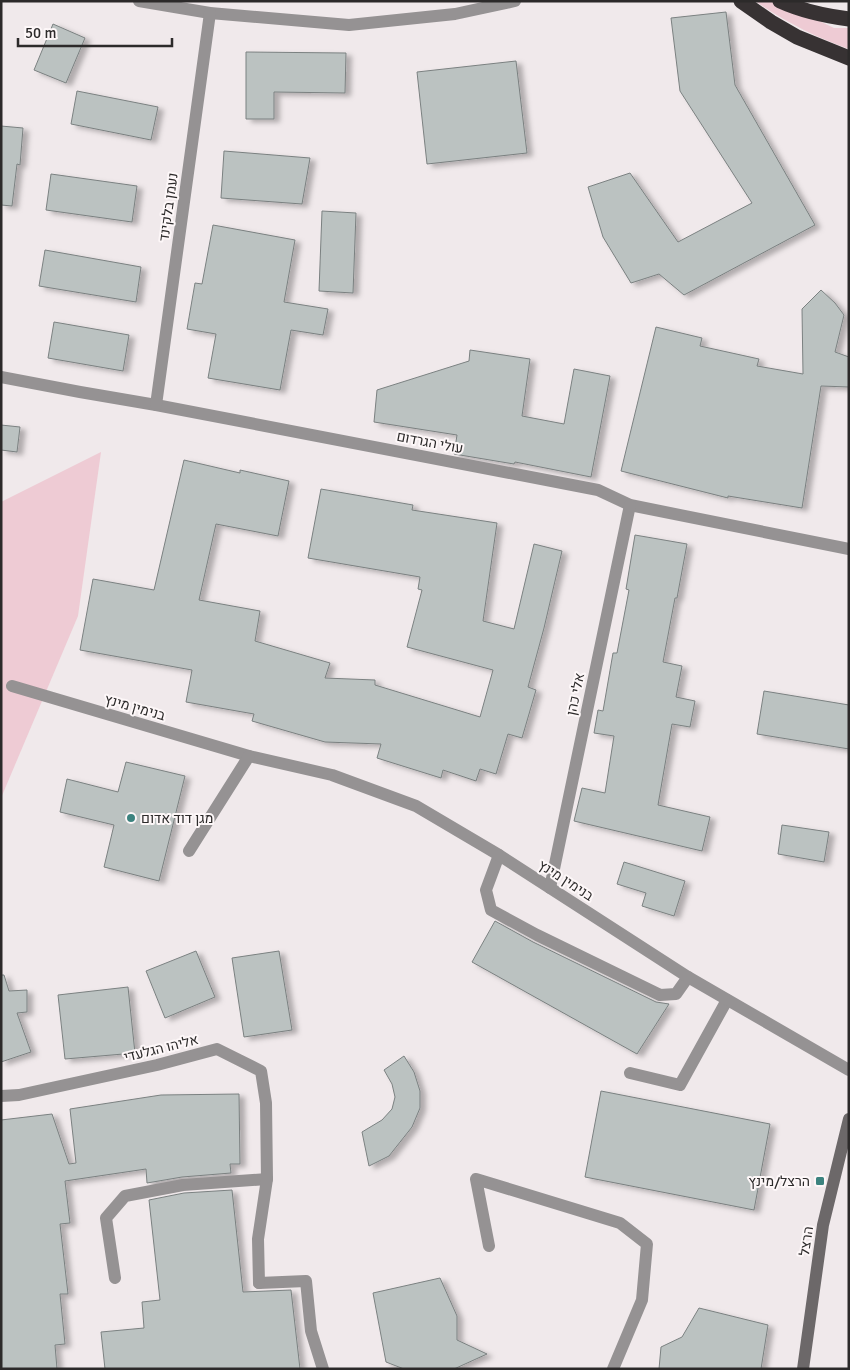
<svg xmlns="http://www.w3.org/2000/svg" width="850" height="1370" viewBox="0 0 850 1370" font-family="Signika,Heebo,sans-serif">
<defs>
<filter id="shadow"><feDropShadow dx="5.5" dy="3" stdDeviation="2.5" flood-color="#0004"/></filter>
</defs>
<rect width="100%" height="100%" fill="#f0e9eb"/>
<g fill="#eecbd4">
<path d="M 755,1 L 778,1 L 834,28 L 849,28 L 849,49 C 815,37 784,21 755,1 Z"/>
<path d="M 101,452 L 78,616 L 1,798 L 1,502 Z"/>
</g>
<g fill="#bbc2c1" stroke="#7b8181" filter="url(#shadow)">
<path d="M 726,12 L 735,85 L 815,225 L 684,295 L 659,274 L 631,283 L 603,237 L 588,187 L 630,173 L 678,242 L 752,203 L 680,91 L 671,18 Z"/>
<path d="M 53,24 L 85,38 L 66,83 L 34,70 Z"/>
<path d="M 246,52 L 346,53 L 345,93 L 274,92 L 274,119 L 246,119 Z"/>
<path d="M 516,61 L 527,153 L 427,164 L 417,72 Z"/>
<path d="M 77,91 L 158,107 L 151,140 L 71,124 Z"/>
<path d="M 1,126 L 23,128 L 20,165 L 17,164 L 12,206 L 1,205 Z"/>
<path d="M 224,151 L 310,158 L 302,204 L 221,198 Z"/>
<path d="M 51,174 L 137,186 L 132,222 L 46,210 Z"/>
<path d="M 322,211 L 356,213 L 353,293 L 319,291 Z"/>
<path d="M 213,225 L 295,240 L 284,302 L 328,309 L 323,335 L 291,330 L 280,390 L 208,378 L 216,334 L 187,329 L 195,283 L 202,284 Z"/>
<path d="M 45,250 L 141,267 L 136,302 L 39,286 Z"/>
<path d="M 821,290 L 835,303 L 844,315 L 835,352 L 849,357 L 849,387 L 821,386 L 802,508 L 728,496 L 728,498 L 621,471 L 656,327 L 702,338 L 700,346 L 759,359 L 757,366 L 803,374 L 802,309 Z"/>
<path d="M 54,322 L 129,335 L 123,371 L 48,358 Z"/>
<path d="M 470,350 L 530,359 L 522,416 L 564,424 L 574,369 L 610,376 L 591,477 L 515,462 L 514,464 L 454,454 L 457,435 L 374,422 L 377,390 L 469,361 Z"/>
<path d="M 1,425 L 20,427 L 17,452 L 1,450 Z"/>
<path d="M 184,460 L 240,473 L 240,470 L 289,481 L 278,536 L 216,524 L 199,600 L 260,611 L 255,641 L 330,663 L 325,678 L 375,680 L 375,685 L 480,717 L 493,670 L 407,647 L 422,590 L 418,589 L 420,577 L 308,558 L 321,489 L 413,505 L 412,510 L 497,523 L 483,621 L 514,629 L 534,544 L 562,551 L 544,628 L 528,687 L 536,690 L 522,738 L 508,734 L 496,774 L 480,769 L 476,781 L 443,770 L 441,778 L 377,758 L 381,744 L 325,742 L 252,721 L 254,714 L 186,702 L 192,670 L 80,650 L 93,579 L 154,590 Z"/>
<path d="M 635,535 L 687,544 L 677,598 L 675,598 L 663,662 L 682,666 L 676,697 L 695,701 L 690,727 L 672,724 L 658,805 L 710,817 L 702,851 L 574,821 L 582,788 L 605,793 L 614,736 L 594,733 L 598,710 L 603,711 L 613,653 L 617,653 L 629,590 L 626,589 Z"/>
<path d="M 764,691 L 849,705 L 849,749 L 757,734 Z"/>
<path d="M 126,762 L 185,776 L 159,881 L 104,867 L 114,825 L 60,812 L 67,779 L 118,792 Z"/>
<path d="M 782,825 L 829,832 L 824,862 L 778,854 Z"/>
<path d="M 624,862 L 685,881 L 674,916 L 642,906 L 646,893 L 617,884 Z"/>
<path d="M 495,921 L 533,942 L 656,1002 L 669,1004 L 637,1054 L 472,962 Z"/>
<path d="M 196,951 L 215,997 L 165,1018 L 146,971 Z"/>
<path d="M 279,951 L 292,1030 L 244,1037 L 232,958 Z"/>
<path d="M 1,975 L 4,975 L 9,991 L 27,990 L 27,1012 L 17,1013 L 31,1052 L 1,1062 Z"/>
<path d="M 128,987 L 135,1053 L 65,1059 L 58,995 Z"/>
<path d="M 404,1056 L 414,1072 L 420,1091 L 420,1108 L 412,1127 L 389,1156 L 369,1166 L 362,1132 L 382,1120 L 392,1109 L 395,1097 L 392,1084 L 384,1070 Z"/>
<path d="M 601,1091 L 770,1124 L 754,1210 L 585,1177 Z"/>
<path d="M 239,1094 L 240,1164 L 230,1164 L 231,1173 L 182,1177 L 147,1183 L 146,1169 L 65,1181 L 70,1223 L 60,1224 L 68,1294 L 60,1294 L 65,1344 L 55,1345 L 57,1369 L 1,1369 L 1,1120 L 52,1114 L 69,1164 L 76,1163 L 70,1109 L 161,1095 Z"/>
<path d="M 232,1190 L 243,1292 L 291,1290 L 300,1369 L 105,1369 L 101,1332 L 144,1328 L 142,1302 L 160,1300 L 149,1200 L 184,1193 Z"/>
<path d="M 440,1278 L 457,1316 L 457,1340 L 487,1354 L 454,1369 L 404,1369 L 386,1362 L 373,1293 Z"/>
<path d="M 699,1308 L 768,1325 L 761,1369 L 659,1369 L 661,1347 L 682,1337 Z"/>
</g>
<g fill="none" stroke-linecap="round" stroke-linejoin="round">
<g stroke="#959293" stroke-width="12">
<path d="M 499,855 L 486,890 L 491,910 L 537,935 L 660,995 L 676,994 L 688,977"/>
<path d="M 630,1073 L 680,1085 L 727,1000"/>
<path d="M 489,1246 L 476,1179 L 620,1223 L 647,1244 L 642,1300 L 613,1369"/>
<path d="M 115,1278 L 106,1218 L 125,1196 L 183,1185 L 267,1179"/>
<path d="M 259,1283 L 306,1281 L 311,1331 L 323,1369"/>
</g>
<g stroke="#959293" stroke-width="12">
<path d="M 139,1 L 210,13 L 349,25 L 455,14 L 515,1"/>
<path d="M 1,377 L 80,392 L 156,405 L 598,490 L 630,505 L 849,549"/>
<path d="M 156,405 L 210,13"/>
<path d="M 12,686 L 249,756 L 332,775 L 416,806 L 499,855 L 688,977 L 849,1070"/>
<path d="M 189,851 L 249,756"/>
<path d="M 550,888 L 630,505"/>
<path d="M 1,1096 L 19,1095 L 157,1065 L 217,1049 L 261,1071 L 266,1103 L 267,1179 L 258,1239 L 259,1283"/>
</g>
<path stroke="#6c6869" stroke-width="12" d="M 803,1369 L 823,1225 L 849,1119"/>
<g stroke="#373233" stroke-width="15">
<path d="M 741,1 L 771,22 L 797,37 L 849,58"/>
<path d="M 780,1 C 802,11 825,16 849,19"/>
</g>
</g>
<g fill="#3c837f" stroke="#fdf7f8" stroke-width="2">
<circle cx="131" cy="818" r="5"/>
<rect x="815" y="1176" width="10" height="10" rx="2.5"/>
</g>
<g text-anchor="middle" stroke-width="4" stroke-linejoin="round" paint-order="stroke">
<g font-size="14" fill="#2c2a2a" stroke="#fdf7f8">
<text transform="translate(168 207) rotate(-82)" y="5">נעמן בלקינד</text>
<text transform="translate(430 442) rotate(11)" y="5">עולי הגרדום</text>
<text transform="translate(575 694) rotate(-78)" y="5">אלי כהן</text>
<text transform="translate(135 707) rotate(16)" y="5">בנימין מינץ</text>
<text transform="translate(566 880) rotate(33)" y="5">בנימין מינץ</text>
<text transform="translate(161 1048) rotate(-14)" y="5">אליהו הגלעדי</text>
<text transform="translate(806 1241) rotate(-82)" y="5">הרצל</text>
</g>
<g font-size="14" fill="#2c2a2a" stroke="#fdf7f8" text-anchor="start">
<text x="141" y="823">מגן דוד אדום</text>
<text x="810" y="1186" text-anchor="end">הרצל/מינץ</text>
</g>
</g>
<rect width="850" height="1370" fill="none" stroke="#2c2a2a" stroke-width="5"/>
<path d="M18 38v8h154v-8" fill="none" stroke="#2c2a2a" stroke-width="2.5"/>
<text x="25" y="38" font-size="15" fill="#2c2a2a" stroke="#fdf7f8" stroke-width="4" paint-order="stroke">50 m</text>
</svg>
